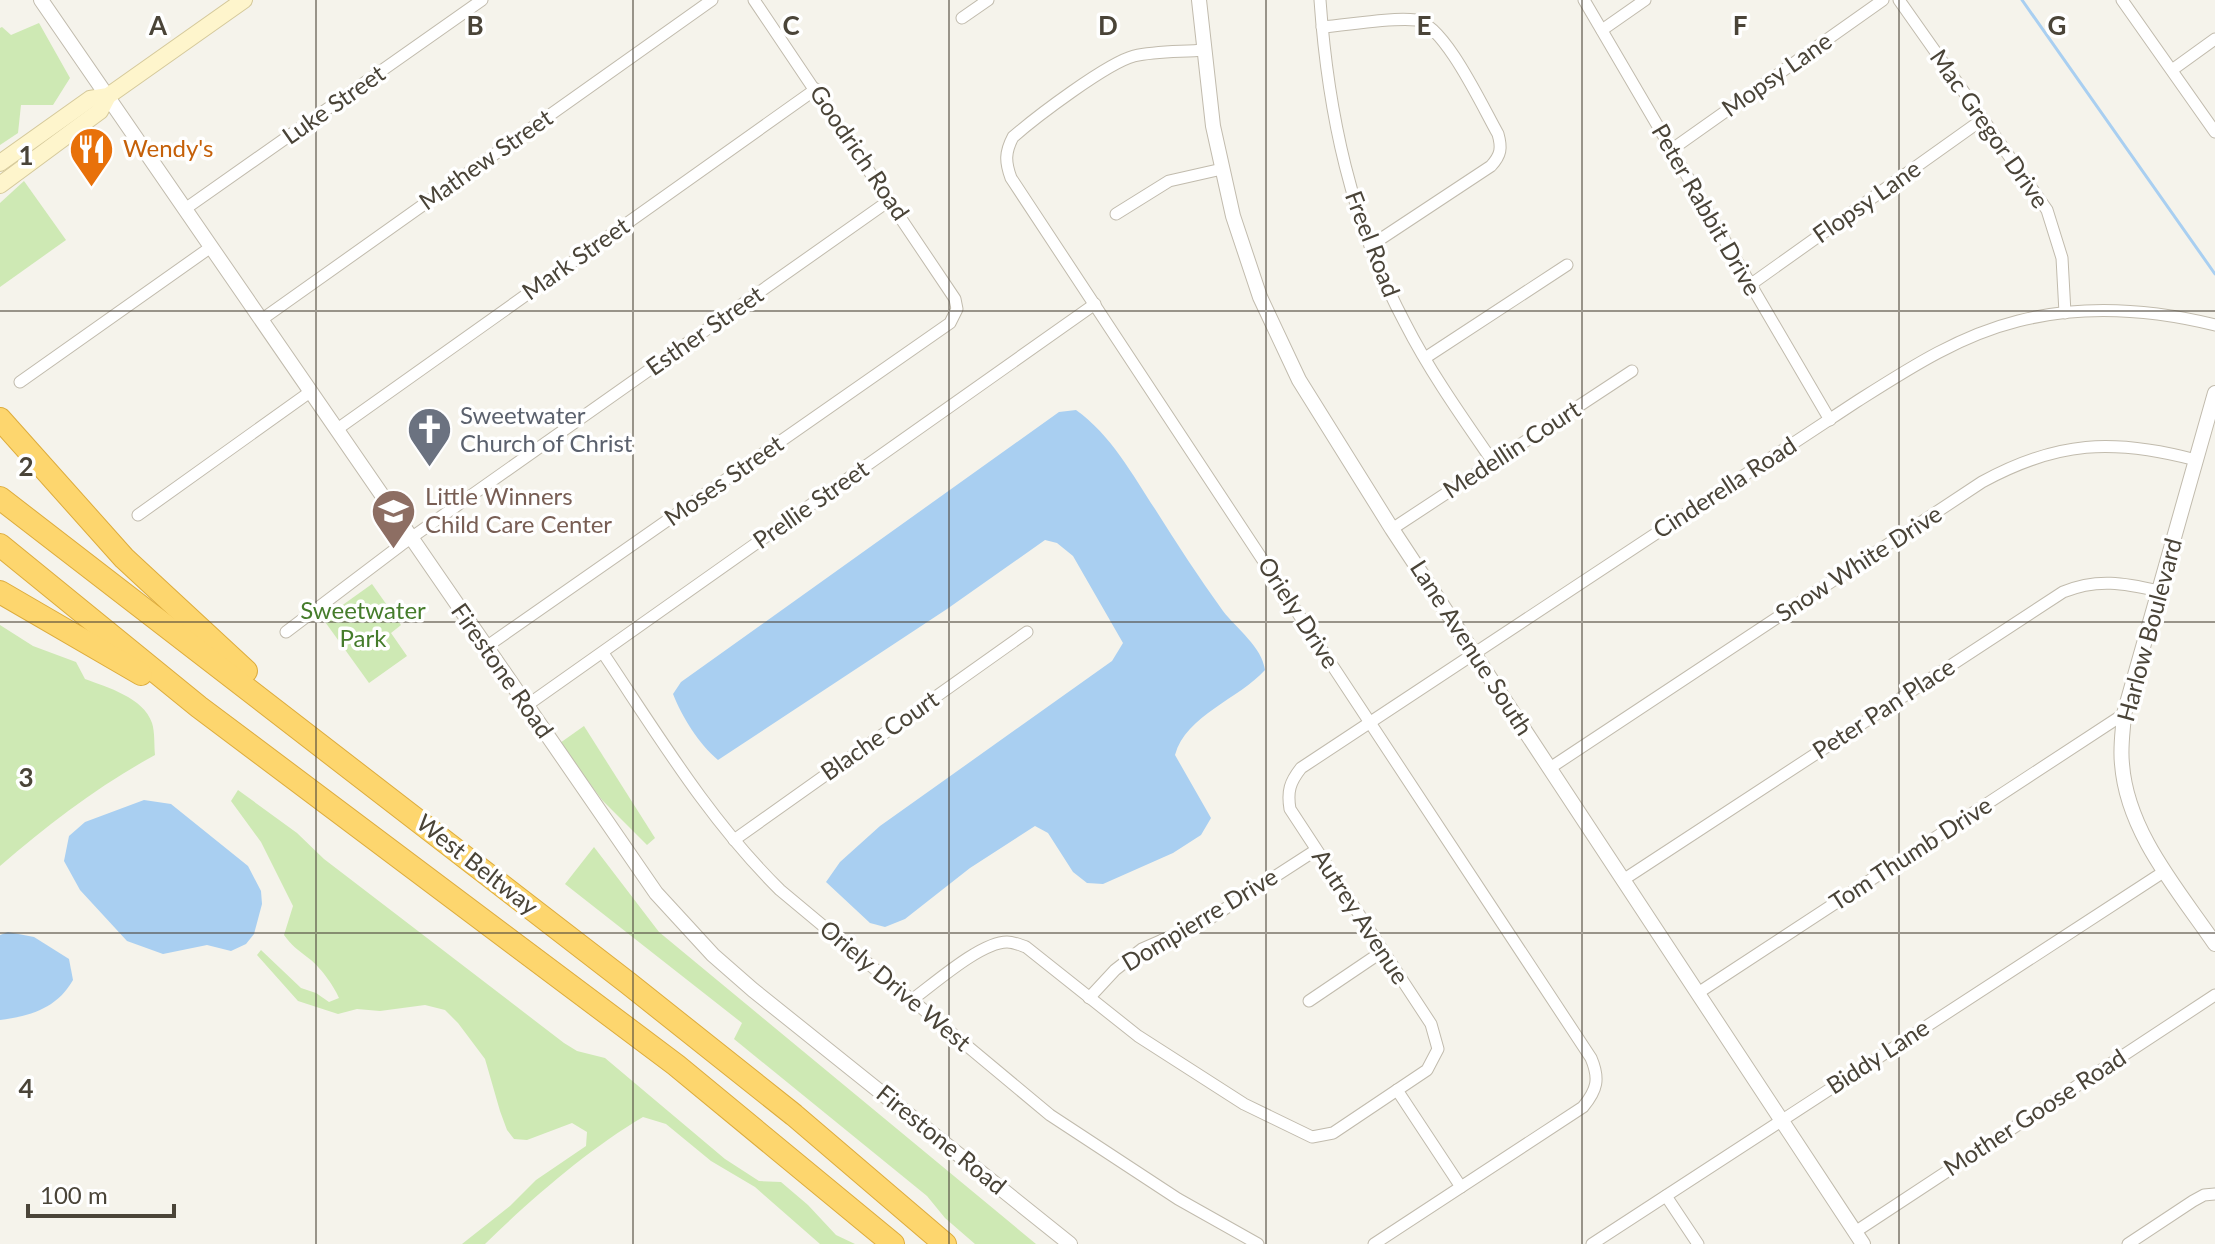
<svg xmlns="http://www.w3.org/2000/svg" width="2215" height="1244" viewBox="0 0 2215 1244" font-family="Lato,sans-serif">
<rect width="100%" height="100%" fill="#f5f3eb"/>
<g fill="#cee9b4">
<path d="M 39,23 L 70,78 L 53,105 L 21,105 L 18,133 L 0,145 L 0,28 L 2,27 L 11,35 Z"/>
<path d="M 24,181 L 66,240 L 0,287 L 0,203 Z"/>
<path d="M 372,584 L 401,625 L 391,633 L 407,656 L 369,683 L 323,619 Z"/>
<path d="M 0,625 L 33,646 L 76,662 L 85,679 C 107,687 144,698 152,723 C 155,732 154,745 155,755 C 98,786 49,824 0,866 Z"/>
<path d="M 584,726 L 655,838 L 647,845 L 602,800 L 560,743 Z"/>
<path d="M 238,790 L 297,833 L 324,859 L 564,1043 L 577,1051 L 605,1058 L 725,1159 L 759,1181 L 781,1182 L 808,1205 L 836,1235 L 855,1244 L 820,1244 L 755,1187 L 711,1161 L 666,1124 L 643,1117 C 590,1148 530,1200 485,1244 L 462,1244 L 510,1206 L 536,1180 L 586,1146 L 587,1132 L 572,1123 L 527,1140 L 514,1139 L 507,1130 L 500,1111 L 485,1059 L 458,1023 L 445,1010 L 425,1005 L 380,1011 L 357,1009 L 338,1014 L 298,1001 L 257,955 L 261,950 L 301,988 L 316,993 L 329,1002 L 339,998 C 334,986 319,965 307,957 C 297,949 292,946 284,935 L 293,906 L 261,842 L 231,801 Z"/>
<path d="M 594,847 L 659,932 L 1036,1244 L 975,1244 L 945,1218 L 927,1196 L 734,1039 L 742,1023 L 565,884 Z"/>
</g>
<g fill="#a9cff1">
<path d="M 1076,410 C 1111,435 1132,474 1155,509 C 1177,544 1199,578 1223,611 C 1237,629 1262,647 1265,670 C 1239,699 1186,715 1175,755 L 1211,818 L 1201,835 L 1173,853 L 1103,884 L 1087,883 L 1073,872 L 1048,833 L 1035,826 L 970,868 L 905,919 L 885,927 L 870,923 L 826,882 L 840,862 L 880,826 L 1112,661 L 1123,643 L 1073,556 L 1057,543 L 1045,540 L 947,609 L 718,760 C 699,744 682,717 673,694 L 681,682 L 1059,412 Z"/>
<path d="M 144,800 L 171,804 L 248,866 L 261,891 L 262,904 L 254,934 L 246,944 L 231,951 L 207,945 L 163,954 L 127,941 L 80,890 L 64,861 L 69,836 L 85,822 Z"/>
<path d="M 8,932 L 34,937 L 69,959 L 73,980 C 57,1008 31,1016 0,1020 L 0,935 Z"/>
</g>
<g fill="none" stroke-linecap="round" stroke-linejoin="round">
<path stroke="#a9cff1" stroke-width="3" d="M 2022,0 L 2215,274"/>
<defs>
<g id="minor">
<path d="M 1320,0 C 1328,113 1351,222 1405,323 C 1430,372 1462,417 1493,462"/>
<path d="M 1584,0 L 1830,420"/>
<path d="M 1899,0 L 2047,210 L 2062,258 L 2065,313"/>
<path d="M 2122,0 L 2215,132"/>
<path d="M 962,18 L 988,0"/>
<path d="M 1322,27 C 1348,25 1391,17 1416,20 C 1445,25 1483,108 1498,134 C 1502,148 1501,155 1491,166 L 1370,246"/>
<path d="M 1602,30 L 1645,0"/>
<path d="M 1204,50 C 1181,52 1156,51 1134,56 C 1107,63 1036,117 1013,137 C 1005,152 1005,162 1011,178 L 1591,1058 C 1600,1079 1597,1090 1583,1107 L 1374,1244"/>
<path d="M 2172,70 L 2215,39"/>
<path d="M 1671,150 L 1883,0"/>
<path d="M 185,209 L 482,0"/>
<path d="M 1116,214 L 1169,181 L 1222,169"/>
<path d="M 1750,285 L 1983,119"/>
<path d="M 261,320 L 712,0"/>
<path d="M 1425,358 L 1567,265"/>
<path d="M 20,382 L 211,247"/>
<path d="M 336,430 L 816,89"/>
<path d="M 138,515 L 310,392"/>
<path d="M 1392,529 L 1632,371"/>
<path d="M 286,632 L 401,545 L 890,200"/>
<path d="M 486,647 L 950,323 L 957,309 L 955,299 L 754,0"/>
<path d="M 603,653 C 658,735 709,820 780,890 L 1050,1115 L 1178,1199 L 1258,1244"/>
<path d="M 526,706 L 1095,304"/>
<path d="M 1550,768 L 1982,482 C 2057,441 2113,438 2196,460"/>
<path d="M 734,840 L 1027,632"/>
<path d="M 1623,880 L 2063,592 C 2097,578 2124,583 2159,591"/>
<path d="M 1698,993 L 2124,714"/>
<path d="M 1089,998 L 1115,970 L 1142,949 L 1206,921 L 1316,850"/>
<path d="M 913,999 C 935,983 981,942 1007,942 C 1014,942 1020,945 1026,947 L 1138,1036 L 1244,1104 L 1312,1137 L 1333,1133 L 1427,1070 L 1438,1049 L 1431,1024 L 1290,809 C 1287,791 1290,782 1301,768 C 1448,672 1594,575 1740,478 C 1779,453 1818,427 1856,402 C 1908,369 1958,336 2018,321 C 2084,304 2150,309 2215,325"/>
<path d="M 1309,1001 L 1383,951"/>
<path d="M 1397,1090 L 1461,1187"/>
<path d="M 1666,1196 L 1698,1244"/>
<path d="M 1855,1232 L 2215,995"/>
<path d="M 1592,1244 L 2165,871"/>
<path d="M 2128,1244 L 2193,1201 L 2204,1195 L 2215,1194"/>
</g>
<g id="tertiary">
<path d="M 41,0 L 656,893 L 713,955 L 753,990 L 1070,1244"/>
<path d="M 1199,0 L 1213,126 L 1233,216 L 1260,297 L 1299,380 L 1392,529 L 1863,1244"/>
<path d="M 2215,393 L 2124,714 C 2123,731 2120,747 2122,764 C 2127,832 2178,890 2215,944"/>
</g>
<g id="secondary">
<path d="M 0,163 L 90,99 L 108,96 L 244,0"/>
<path d="M 0,185 L 100,111 L 108,96"/>
</g>
<g id="motorway">
<path d="M 0,419 L 124,558 L 246,671"/>
<path d="M 0,498 L 628,983 L 794,1115 L 945,1244"/>
<path d="M 0,545 L 199,707 L 676,1065 L 893,1244"/>
<path d="M 0,592 L 141,674"/>
</g>
</defs>
<use href="#minor" stroke="#c1bbad" stroke-width="13"/>
<use href="#tertiary" stroke="#c1bbad" stroke-width="16"/>
<use href="#secondary" stroke="#d5c99b" stroke-width="18"/>
<use href="#motorway" stroke="#ddac3d" stroke-width="24"/>
<use href="#minor" stroke="#fff" stroke-width="11"/>
<use href="#tertiary" stroke="#fff" stroke-width="14"/>
<use href="#secondary" stroke="#fef5cc" stroke-width="16"/>
<use href="#motorway" stroke="#fdd66e" stroke-width="22"/>
</g>
<path fill="none" stroke="#4a4438" stroke-width="2" stroke-opacity="0.55" d="M 316,0 L 316,1244M 633,0 L 633,1244M 949,0 L 949,1244M 1266,0 L 1266,1244M 1582,0 L 1582,1244M 1899,0 L 1899,1244M 0,311 L 2215,311M 0,622 L 2215,622M 0,933 L 2215,933"/>
<defs>
<symbol id="restaurant-pin" viewBox="-11 -11 22 30"><path d="M0 17L-7.5 6A9.5 9.5 0 1 1 7.5 6Z" fill="#e8710a" stroke="#fff"/><path d="M-5-6h1v4h1v-4h1v4h1v-4h1v5L-1.5 .5V6h-2V.5L-5-1ZM5-6V6H3V1.5H1.5Q1.5-4 5-6Z" fill="#fff"/></symbol>
<symbol id="church-pin" viewBox="-11 -11 22 30"><path d="M0 17L-7.5 6A9.5 9.5 0 1 1 7.5 6Z" fill="#6b7280" stroke="#fff"/><path d="M-1.2-6h2.4v3.5h3.3v2.4h-3.3V6h-2.4V-.1h-3.3v-2.4h3.3Z" fill="#fff"/></symbol>
<symbol id="school-pin" viewBox="-11 -11 22 30"><path d="M0 17L-7.5 6A9.5 9.5 0 1 1 7.5 6Z" fill="#8d6e63" stroke="#fff"/><path d="M0-5L7-2L0 1L-7-2ZM-4 1L0 2.5L4 1V4Q0 6-4 4Z" fill="#fff"/></symbol>
</defs>
<g fill-rule="evenodd">
<use href="#restaurant-pin" x="66" y="124" width="51" height="69"/>
<use href="#church-pin" x="404" y="404" width="51" height="69"/>
<use href="#school-pin" x="368" y="486" width="51" height="69"/>
</g>
<g text-anchor="middle" stroke-width="7" stroke-linejoin="round" paint-order="stroke">
<g font-size="24" fill="#4a4438" stroke="#fff">
<text transform="translate(1777 75) rotate(-35)" y="8">Mopsy Lane</text>
<text transform="translate(334 105) rotate(-35)" y="8">Luke Street</text>
<text transform="translate(1989 129) rotate(55)" y="8">Mac Gregor Drive</text>
<text transform="translate(859 153) rotate(56)" y="8">Goodrich Road</text>
<text transform="translate(486 160) rotate(-35)" y="8">Mathew Street</text>
<text transform="translate(1867 202) rotate(-35)" y="8">Flopsy Lane</text>
<text transform="translate(1706 210) rotate(60)" y="8">Peter Rabbit Drive</text>
<text transform="translate(1372 244) rotate(69)" y="8">Freel Road</text>
<text transform="translate(576 259) rotate(-35)" y="8">Mark Street</text>
<text transform="translate(705 331) rotate(-35)" y="8">Esther Street</text>
<text transform="translate(1512 450) rotate(-33)" y="8">Medellin Court</text>
<text transform="translate(724 481) rotate(-35)" y="8">Moses Street</text>
<text transform="translate(1725 488) rotate(-33)" y="8">Cinderella Road</text>
<text transform="translate(811 505) rotate(-35)" y="8">Prellie Street</text>
<text transform="translate(1859 564) rotate(-33)" y="8">Snow White Drive</text>
<text transform="translate(1298 613) rotate(57)" y="8">Oriely Drive</text>
<text transform="translate(2150 630) rotate(-75)" y="8">Harlow Boulevard</text>
<text transform="translate(1471 648) rotate(57)" y="8">Lane Avenue South</text>
<text transform="translate(502 671) rotate(55)" y="8">Firestone Road</text>
<text transform="translate(1884 709) rotate(-33)" y="8">Peter Pan Place</text>
<text transform="translate(880 736) rotate(-35)" y="8">Blache Court</text>
<text transform="translate(1911 854) rotate(-33)" y="8">Tom Thumb Drive</text>
<text transform="translate(477 865) rotate(38)" y="8">West Beltway</text>
<text transform="translate(1360 917) rotate(57)" y="8">Autrey Avenue</text>
<text transform="translate(1200 920) rotate(-31)" y="8">Dompierre Drive</text>
<text transform="translate(895 986) rotate(40)" y="8">Oriely Drive West</text>
<text transform="translate(1878 1057) rotate(-33)" y="8">Biddy Lane</text>
<text transform="translate(2035 1113) rotate(-33)" y="8">Mother Goose Road</text>
<text transform="translate(941 1140) rotate(39)" y="8">Firestone Road</text>
</g>
<g font-size="24" fill="#c56008" stroke="#fff" text-anchor="start">
<text x="123" y="157">Wendy's</text>
</g>
<g font-size="24" fill="#5b616d" stroke="#fff" text-anchor="start">
<text x="460" y="424">Sweetwater<tspan x="460" dy="28">Church of Christ</tspan></text>
</g>
<g font-size="24" fill="#785e54" stroke="#fff" text-anchor="start">
<text x="425" y="505">Little Winners<tspan x="425" dy="28">Child Care Center</tspan></text>
</g>
<g font-size="24" fill="#457c2b" stroke="#fff">
<text x="363" y="619">Sweetwater<tspan x="363" dy="28">Park</tspan></text>
</g>
</g>
<g font-size="26" text-anchor="middle" font-weight="bold" fill="#4a4438" stroke="#fff" stroke-width="7" stroke-linejoin="round" paint-order="stroke">
<text x="158" y="35">A</text>
<text x="475" y="35">B</text>
<text x="791" y="35">C</text>
<text x="1108" y="35">D</text>
<text x="1424" y="35">E</text>
<text x="1740" y="35">F</text>
<text x="2057" y="35">G</text>
<text x="26" y="165">1</text>
<text x="26" y="476">2</text>
<text x="26" y="787">3</text>
<text x="26" y="1098">4</text>
</g>
<path d="M28 1204v12h146v-12" fill="none" stroke="#4a4438" stroke-width="4"/>
<text x="40" y="1204" font-size="24" fill="#4a4438" stroke="#ffffff" stroke-width="6" paint-order="stroke">100 m</text>
</svg>
